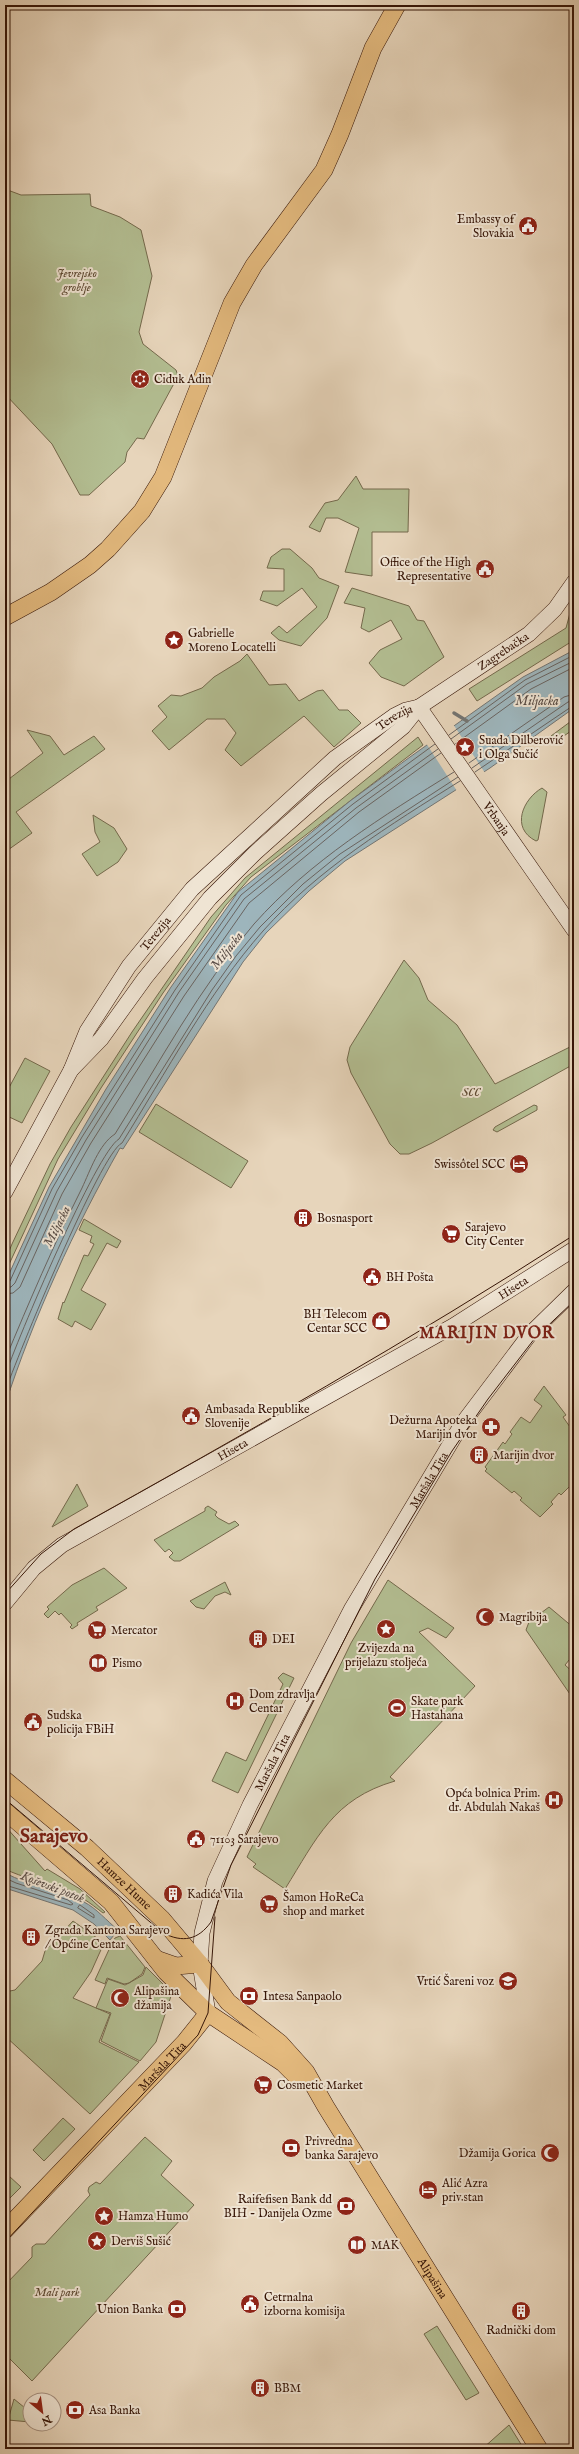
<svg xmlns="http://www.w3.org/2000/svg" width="579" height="2454" viewBox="0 0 579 2454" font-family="'IM FELL English',serif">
<rect width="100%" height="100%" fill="#e7d5bb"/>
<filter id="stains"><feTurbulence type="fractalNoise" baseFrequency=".005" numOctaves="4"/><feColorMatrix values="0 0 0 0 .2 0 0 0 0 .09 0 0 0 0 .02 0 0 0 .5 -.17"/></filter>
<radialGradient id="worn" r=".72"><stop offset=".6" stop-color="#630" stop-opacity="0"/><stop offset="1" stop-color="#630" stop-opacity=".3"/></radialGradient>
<g fill="#b3be92" stroke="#74694c">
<path d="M 5,189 L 21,195 L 90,194 L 91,206 L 120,217 L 141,230 L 152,276 L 139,332 L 143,344 L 176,370 L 178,376 L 144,439 L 137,438 L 127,452 L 125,462 L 89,495 L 80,495 L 52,444 L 5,394 Z"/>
<path d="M 356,476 L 363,489 L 409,489 L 408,532 L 372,532 L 372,576 L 345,572 L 359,528 L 338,518 L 326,518 L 320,532 L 309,527 L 325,503 L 338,500 Z"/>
<path d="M 282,549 L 290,549 L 312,568 L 319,578 L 339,586 L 327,618 L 301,646 L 279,640 L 271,633 L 279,626 L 287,633 L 317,607 L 302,588 L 277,606 L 260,600 L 263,591 L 284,591 L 284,569 L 267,568 L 271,557 Z"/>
<path d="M 352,588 L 409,606 L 417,620 L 424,621 L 444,657 L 404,686 L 381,677 L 369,663 L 380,650 L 402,639 L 391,620 L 369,632 L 361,628 L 365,608 L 344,603 Z"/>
<path d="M 574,598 L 574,640 L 477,701 L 469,689 L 566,628 Z"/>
<path d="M 247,654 L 269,685 L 286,684 L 299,701 L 317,691 L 323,690 L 339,710 L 348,710 L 361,723 L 334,747 L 304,716 L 241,766 L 225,750 L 236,733 L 225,719 L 207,719 L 169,750 L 152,731 L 167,717 L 158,706 L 171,695 L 181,696 L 202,688 L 214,677 L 240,661 Z"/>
<path d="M 574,719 L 574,729 L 555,742 L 551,736 Z"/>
<path d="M 27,730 L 50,736 L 64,755 L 94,736 L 105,749 L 16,812 L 32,833 L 5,852 L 5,782 L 43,753 Z"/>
<path d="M 418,737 L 423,745 L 251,877 L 226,905 L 163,993 L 101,1088 L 58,1159 L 5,1273 L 5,1261 L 12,1244 L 50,1164 L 71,1127 L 132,1032 L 211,917 L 245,878 Z"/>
<path d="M 542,788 L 547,792 L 538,840 L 536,841 C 510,828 523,799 542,788 Z"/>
<path d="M 93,815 L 114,828 L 127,849 L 118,862 L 97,876 L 82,854 L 100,842 L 95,832 Z"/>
<path d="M 404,960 L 419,978 L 428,1000 L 457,1025 L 495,1084 L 574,1045 L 574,1064 L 432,1143 L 409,1154 L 400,1154 L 390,1144 L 351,1073 L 347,1060 L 350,1047 Z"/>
<path d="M 25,1058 L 50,1071 L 22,1123 L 5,1115 L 5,1095 Z"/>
<path d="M 156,1104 L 248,1161 L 231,1188 L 139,1132 Z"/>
<path d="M 534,1105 L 537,1106 L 537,1110 L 497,1132 L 493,1130 L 495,1127 Z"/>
<path d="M 84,1219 L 121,1241 L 117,1248 L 107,1243 L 81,1290 L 106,1304 L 91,1330 L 75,1321 L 72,1327 L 58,1319 L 63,1302 L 64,1303 L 84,1255 L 88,1256 L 94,1244 L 90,1242 L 92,1236 L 79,1230 Z"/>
<path d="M 544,1386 L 566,1415 L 563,1417 L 570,1427 L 574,1426 L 574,1482 L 561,1495 L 559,1493 L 551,1502 L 553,1504 L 540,1517 L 520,1500 L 522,1498 L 514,1491 L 512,1493 L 485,1471 L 487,1469 L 485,1467 L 503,1442 L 505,1444 L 512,1434 L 510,1432 L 521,1417 L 530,1423 L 542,1406 L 534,1400 Z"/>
<path d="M 77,1484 L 88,1506 L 52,1527 Z"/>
<path d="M 208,1506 L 217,1512 L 215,1515 L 218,1518 L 229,1524 L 235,1521 L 239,1525 L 180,1561 L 174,1561 L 169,1557 L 173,1553 L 169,1549 L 165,1552 L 154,1540 L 205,1511 L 205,1508 Z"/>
<path d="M 104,1568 L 127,1588 L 96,1607 L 98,1610 L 77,1623 L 78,1625 L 72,1629 L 70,1627 L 72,1625 L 61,1613 L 59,1615 L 55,1611 L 48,1618 L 44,1614 L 49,1609 L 47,1607 L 72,1585 Z"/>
<path d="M 388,1580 L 454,1628 L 446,1638 L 428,1628 L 419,1632 L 475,1686 L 390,1777 L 395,1781 C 333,1799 317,1838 285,1889 L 253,1867 L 256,1864 L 247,1857 L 351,1643 Z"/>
<path d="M 225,1582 L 231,1595 L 225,1592 L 215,1596 L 204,1609 L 196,1607 L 190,1601 Z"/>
<path d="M 549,1607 L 574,1628 L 574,1654 L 565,1665 L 574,1673 L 574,1700 L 526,1630 L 529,1622 Z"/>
<path d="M 283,1673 L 294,1678 L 238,1793 L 212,1781 L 226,1752 L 246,1761 L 283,1684 L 278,1678 Z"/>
<path d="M 5,1826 L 45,1871 L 47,1869 L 80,1889 L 105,1912 L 103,1913 C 90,1903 77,1893 61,1887 C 42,1881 23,1878 5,1869 Z"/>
<path d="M 73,1921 L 104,1943 L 91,1972 L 73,1998 L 110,2014 L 99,2042 L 139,2062 L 90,2114 L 5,2036 L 5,1992 L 15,1990 L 42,1961 L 45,1951 Z"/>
<path d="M 120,1936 L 145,1967 L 142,1974 L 129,1983 L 143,1975 L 146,1967 L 172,1993 L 156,2042 L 140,2061 L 101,2041 L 111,2013 L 96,2008 L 108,1979 L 125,1985 L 129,1983 L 124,1984 L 107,1978 L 105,1984 L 95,1980 L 112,1943 L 115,1938 Z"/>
<path d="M 63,2118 L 75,2129 L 44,2161 L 33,2150 Z"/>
<path d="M 145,2137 L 172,2161 L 161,2175 L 194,2205 L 32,2381 L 5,2354 L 5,2285 L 32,2257 L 32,2247 L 36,2244 L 45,2244 L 90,2195 L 88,2191 L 89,2187 L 96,2182 L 100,2184 Z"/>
<path d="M 9,2176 L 21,2187 L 5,2203 L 5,2181 Z"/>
<path d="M 437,2326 L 479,2393 L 466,2400 L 424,2334 Z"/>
<path d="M 14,2399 L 30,2412 L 30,2422 L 8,2420 Z"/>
<path d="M 509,2425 L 524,2449 L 482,2449 Z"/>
</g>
<g fill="#9db5bc" stroke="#737573">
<path d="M 574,650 L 574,708 L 490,768 L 345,861 L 309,891 L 266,933 L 243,962 L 123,1149 L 120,1148 C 74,1229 34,1316 5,1405 L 5,1283 L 19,1252 L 49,1187 L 106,1089 L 171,987 L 238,892 L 350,801 L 410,757 L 523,677 Z"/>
<path d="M 5,1873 C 30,1886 58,1890 84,1902 C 96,1908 107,1921 118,1930 L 110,1940 L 94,1924 L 73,1910 L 5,1888 Z"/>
</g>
<path fill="#e7d5bb" d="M 453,724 L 485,773 L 457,791 L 426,743 Z"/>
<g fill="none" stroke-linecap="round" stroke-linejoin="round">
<g stroke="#696461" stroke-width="1">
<path d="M 449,735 L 525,680 L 574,655"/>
<path d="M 451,739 L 527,684 L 574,661"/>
<path d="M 455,744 L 531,689 L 574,667"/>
<path d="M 469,763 L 564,697 L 574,694"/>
<path d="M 472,768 L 568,702 L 574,700"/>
<path d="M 475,772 L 574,705"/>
<path d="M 5,1283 L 10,1281 L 52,1189 L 82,1137 L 175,990 L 241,895 L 353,804 L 435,744"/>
<path d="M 5,1288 L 11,1287 L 15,1283 L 57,1191 L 86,1140 L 179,992 L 244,899 L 356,808 L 438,749"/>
<path d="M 5,1294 L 13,1293 L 20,1287 L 62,1194 L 91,1143 L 184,996 L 249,903 L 359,812 L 441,753"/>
<path d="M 5,1360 C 29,1302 54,1244 82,1188 C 90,1171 99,1144 115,1134 C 159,1063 200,987 254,924 C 310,861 383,816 454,772"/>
<path d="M 5,1376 C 16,1342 97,1151 119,1139 L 212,990 L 236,956 L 260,927 L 303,884 L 340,854 L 458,777"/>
<path d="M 5,1392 C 16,1359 101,1152 122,1143 C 165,1074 209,992 263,931 C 318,869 390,825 460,781"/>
<path d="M 5,1878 L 16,1883 L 68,1900 L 73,1904 L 71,1905 L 5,1885"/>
<path d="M 80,1905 L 94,1915 L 94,1918 L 78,1908 Z"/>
</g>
<path stroke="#737573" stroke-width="3.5" d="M 454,713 L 467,721"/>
<defs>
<g id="secondary">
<path id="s1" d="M 419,707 L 574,930"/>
<path id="s2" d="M 71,1070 L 101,1039 L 145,978 L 210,898 L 255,853 L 321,794 L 403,727 L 419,707 L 529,634 L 555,609 L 574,582"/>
<path id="s3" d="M 5,1192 L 71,1070 L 87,1031 L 129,966 L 192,889 L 335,758 L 394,716 L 406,710 L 419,707"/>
<path id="s4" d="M 5,1603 L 34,1568 L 62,1545 L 453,1326 L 574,1249"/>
<path id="s5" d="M 208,2013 L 200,1964 L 202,1933 L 215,1881 L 250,1805 L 352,1608 L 462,1424 L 530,1334 L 574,1291"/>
</g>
<g id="primary">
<path d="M 5,617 L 51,592 L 90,565 L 108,549 L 142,511 L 163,477 L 232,303 L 254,265 L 324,170 L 340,134 L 373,48 L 397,5"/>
<path id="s6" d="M 5,1780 L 87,1848 L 162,1919 L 200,1964 L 228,2002 L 280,2043 L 306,2072 L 326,2107 L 539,2449"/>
<path d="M 5,1811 L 111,1902 L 166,1972 L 208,2013 L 283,2063 L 297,2077"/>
<path d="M 156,1959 L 176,1966 L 200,1964"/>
<path id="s7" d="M 5,2230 L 184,2043 L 208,2013"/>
</g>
</defs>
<use href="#secondary" stroke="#351406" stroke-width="16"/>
<use href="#primary" stroke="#351406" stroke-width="18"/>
<use href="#secondary" stroke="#efe4d3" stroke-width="15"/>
<use href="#primary" stroke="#e4ba7e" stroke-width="17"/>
<g stroke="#351406" stroke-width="1">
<path d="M 5,1594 L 41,1554 L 74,1529 C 243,1435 411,1340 574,1235"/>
<path d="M 5,1799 L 163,1933 C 183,1943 198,1940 211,1922 L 231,1865 L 375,1579 L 452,1451 L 488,1399 L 535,1338 L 574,1301"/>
<path d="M 5,2242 L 198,2035 L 208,2013 L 215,1917"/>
</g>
</g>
<defs>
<symbol id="civic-disc" viewBox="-11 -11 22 22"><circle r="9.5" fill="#8f2418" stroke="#efe4d3"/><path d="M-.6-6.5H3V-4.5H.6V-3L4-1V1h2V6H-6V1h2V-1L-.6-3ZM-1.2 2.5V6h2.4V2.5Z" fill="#fff"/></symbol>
<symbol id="synagogue-disc" viewBox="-11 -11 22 22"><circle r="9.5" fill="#8f2418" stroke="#efe4d3"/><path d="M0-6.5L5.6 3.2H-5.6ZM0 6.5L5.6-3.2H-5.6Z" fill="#fff"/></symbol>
<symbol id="sight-disc" viewBox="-11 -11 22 22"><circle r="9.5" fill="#8f2418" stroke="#efe4d3"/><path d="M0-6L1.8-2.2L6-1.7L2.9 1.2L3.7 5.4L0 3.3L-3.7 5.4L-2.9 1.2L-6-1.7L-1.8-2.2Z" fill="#fff"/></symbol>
<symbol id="hotel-disc" viewBox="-11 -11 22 22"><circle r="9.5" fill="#8f2418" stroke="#efe4d3"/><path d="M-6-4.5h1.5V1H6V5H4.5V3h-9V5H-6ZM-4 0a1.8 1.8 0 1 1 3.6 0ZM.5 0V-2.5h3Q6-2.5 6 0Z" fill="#fff"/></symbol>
<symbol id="building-disc" viewBox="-11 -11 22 22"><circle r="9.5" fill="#8f2418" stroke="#efe4d3"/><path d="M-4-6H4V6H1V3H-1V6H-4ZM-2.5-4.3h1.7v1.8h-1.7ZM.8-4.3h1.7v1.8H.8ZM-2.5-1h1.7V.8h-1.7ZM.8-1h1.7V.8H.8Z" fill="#fff"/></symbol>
<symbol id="supermarket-disc" viewBox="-11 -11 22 22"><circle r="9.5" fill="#8f2418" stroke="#efe4d3"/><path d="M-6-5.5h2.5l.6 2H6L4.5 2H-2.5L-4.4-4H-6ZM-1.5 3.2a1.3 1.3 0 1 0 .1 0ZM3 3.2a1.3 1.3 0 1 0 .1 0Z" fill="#fff"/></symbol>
<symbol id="shop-disc" viewBox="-11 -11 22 22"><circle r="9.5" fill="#8f2418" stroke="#efe4d3"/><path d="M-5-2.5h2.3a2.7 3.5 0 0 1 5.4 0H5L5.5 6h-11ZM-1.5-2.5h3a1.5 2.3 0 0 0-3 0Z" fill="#fff"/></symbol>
<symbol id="pharmacy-disc" viewBox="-11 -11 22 22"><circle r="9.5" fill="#8f2418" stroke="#efe4d3"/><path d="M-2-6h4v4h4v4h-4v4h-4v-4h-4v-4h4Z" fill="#fff"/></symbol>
<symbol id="mosque-disc" viewBox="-11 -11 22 22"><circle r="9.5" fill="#8f2418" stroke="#efe4d3"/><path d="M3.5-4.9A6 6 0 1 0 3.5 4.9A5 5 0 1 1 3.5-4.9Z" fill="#fff"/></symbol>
<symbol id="library-disc" viewBox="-11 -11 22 22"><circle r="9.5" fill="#8f2418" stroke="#efe4d3"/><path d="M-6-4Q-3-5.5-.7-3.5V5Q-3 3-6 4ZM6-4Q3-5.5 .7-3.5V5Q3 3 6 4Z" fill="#fff"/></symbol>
<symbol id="hospital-disc" viewBox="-11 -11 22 22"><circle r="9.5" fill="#8f2418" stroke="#efe4d3"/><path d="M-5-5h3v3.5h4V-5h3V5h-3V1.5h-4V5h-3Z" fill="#fff"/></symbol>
<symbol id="stadium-disc" viewBox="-11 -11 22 22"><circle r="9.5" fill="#8f2418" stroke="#efe4d3"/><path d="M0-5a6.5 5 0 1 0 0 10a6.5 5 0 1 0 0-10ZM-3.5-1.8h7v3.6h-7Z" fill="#fff"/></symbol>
<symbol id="school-disc" viewBox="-11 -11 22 22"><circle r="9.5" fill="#8f2418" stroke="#efe4d3"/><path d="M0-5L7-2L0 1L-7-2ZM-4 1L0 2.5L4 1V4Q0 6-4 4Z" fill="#fff"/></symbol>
<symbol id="bank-disc" viewBox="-11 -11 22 22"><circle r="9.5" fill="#8f2418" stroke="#efe4d3"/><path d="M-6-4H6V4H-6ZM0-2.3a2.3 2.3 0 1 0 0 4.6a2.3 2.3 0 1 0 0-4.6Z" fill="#fff"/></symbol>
</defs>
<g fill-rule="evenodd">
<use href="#civic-disc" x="517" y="215" width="22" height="22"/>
<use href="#synagogue-disc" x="129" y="368" width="22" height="22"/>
<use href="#civic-disc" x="474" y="558" width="22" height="22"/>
<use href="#sight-disc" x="163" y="629" width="22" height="22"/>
<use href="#sight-disc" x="454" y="736" width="22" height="22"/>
<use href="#hotel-disc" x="508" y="1153" width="22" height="22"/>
<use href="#building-disc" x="292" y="1207" width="22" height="22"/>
<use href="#supermarket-disc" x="440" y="1223" width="22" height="22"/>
<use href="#civic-disc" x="361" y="1266" width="22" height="22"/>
<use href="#shop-disc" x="370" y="1310" width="22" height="22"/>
<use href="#civic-disc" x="180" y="1405" width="22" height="22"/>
<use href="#pharmacy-disc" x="480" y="1416" width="22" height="22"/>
<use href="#building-disc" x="468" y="1444" width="22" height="22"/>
<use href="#mosque-disc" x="474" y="1606" width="22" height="22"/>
<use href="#sight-disc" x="375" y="1618" width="22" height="22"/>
<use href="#supermarket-disc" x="86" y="1619" width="22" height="22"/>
<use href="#building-disc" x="247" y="1628" width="22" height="22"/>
<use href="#library-disc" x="87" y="1652" width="22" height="22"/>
<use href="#hospital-disc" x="224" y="1690" width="22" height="22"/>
<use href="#stadium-disc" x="386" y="1697" width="22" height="22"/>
<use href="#civic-disc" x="22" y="1711" width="22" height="22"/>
<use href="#hospital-disc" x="543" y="1789" width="22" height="22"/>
<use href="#civic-disc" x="185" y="1828" width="22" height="22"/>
<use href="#building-disc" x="162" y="1883" width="22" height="22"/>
<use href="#supermarket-disc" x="258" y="1893" width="22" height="22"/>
<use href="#building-disc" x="20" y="1926" width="22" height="22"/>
<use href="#school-disc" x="497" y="1970" width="22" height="22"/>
<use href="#bank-disc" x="238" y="1985" width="22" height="22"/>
<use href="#mosque-disc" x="109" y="1987" width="22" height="22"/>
<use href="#supermarket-disc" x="252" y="2074" width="22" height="22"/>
<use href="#bank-disc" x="280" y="2137" width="22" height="22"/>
<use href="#mosque-disc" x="539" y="2142" width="22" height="22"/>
<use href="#hotel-disc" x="417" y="2179" width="22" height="22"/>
<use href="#bank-disc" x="335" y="2195" width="22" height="22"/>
<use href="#sight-disc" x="93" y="2205" width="22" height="22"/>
<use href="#sight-disc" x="86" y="2230" width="22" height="22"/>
<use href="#library-disc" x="346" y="2234" width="22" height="22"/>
<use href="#civic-disc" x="239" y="2293" width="22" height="22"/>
<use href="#bank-disc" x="166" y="2298" width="22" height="22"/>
<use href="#building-disc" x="510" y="2300" width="22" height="22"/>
<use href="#building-disc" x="249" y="2377" width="22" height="22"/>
<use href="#bank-disc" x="64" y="2399" width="22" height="22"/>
</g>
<g text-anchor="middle" stroke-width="4" stroke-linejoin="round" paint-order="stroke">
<g font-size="12" fill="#351406" stroke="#efe4d3" text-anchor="start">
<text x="514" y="223" text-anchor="end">Embassy of<tspan x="514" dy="14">Slovakia</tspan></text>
<text x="154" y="383">Ciduk Adin</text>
<text x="471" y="566" text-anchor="end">Office of the High<tspan x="471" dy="14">Representative</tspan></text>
<text x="188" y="637">Gabrielle<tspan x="188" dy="14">Moreno Locatelli</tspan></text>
<text x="479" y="744">Suada Dilberović<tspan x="479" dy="14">i Olga Sučić</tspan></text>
<text x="505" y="1168" text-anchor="end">Swissôtel SCC</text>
<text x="317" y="1222">Bosnasport</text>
<text x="465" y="1231">Sarajevo<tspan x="465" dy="14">City Center</tspan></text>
<text x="386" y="1281">BH Pošta</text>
<text x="367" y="1318" text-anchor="end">BH Telecom<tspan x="367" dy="14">Centar SCC</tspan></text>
<text x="205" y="1413">Ambasada Republike<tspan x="205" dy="14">Slovenije</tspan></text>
<text x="477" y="1424" text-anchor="end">Dežurna Apoteka<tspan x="477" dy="14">Marijin dvor</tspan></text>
<text x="493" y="1459">Marijin dvor</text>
<text x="499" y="1621">Magribija</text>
<text x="111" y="1634">Mercator</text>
<text x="272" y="1643">DEI</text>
<text x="386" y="1652" text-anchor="middle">Zvijezda na<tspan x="386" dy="14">prijelazu stoljeća</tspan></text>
<text x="112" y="1667">Pismo</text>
<text x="249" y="1698">Dom zdravlja<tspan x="249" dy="14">Centar</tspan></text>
<text x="411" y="1705">Skate park<tspan x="411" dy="14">Hastahana</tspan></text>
<text x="47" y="1719">Sudska<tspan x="47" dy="14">policija FBiH</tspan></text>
<text x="540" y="1797" text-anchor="end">Opća bolnica Prim.<tspan x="540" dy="14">dr. Abdulah Nakaš</tspan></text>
<text x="210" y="1843">71103 Sarajevo</text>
<text x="187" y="1898">Kadića Vila</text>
<text x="283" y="1901">Šamon HoReCa<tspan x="283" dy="14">shop and market</tspan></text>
<text x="45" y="1934">Zgrada Kantona Sarajevo<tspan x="45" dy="14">/ Općine Centar</tspan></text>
<text x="494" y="1985" text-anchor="end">Vrtić Šareni voz</text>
<text x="134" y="1995">Alipašina<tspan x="134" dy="14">džamija</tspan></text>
<text x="263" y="2000">Intesa Sanpaolo</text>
<text x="277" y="2089">Cosmetic Market</text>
<text x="305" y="2145">Privredna<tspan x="305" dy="14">banka Sarajevo</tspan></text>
<text x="536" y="2157" text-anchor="end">Džamija Gorica</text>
<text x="442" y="2187">Alić Azra<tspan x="442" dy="14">priv.stan</tspan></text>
<text x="332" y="2203" text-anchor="end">Raifefisen Bank dd<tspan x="332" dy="14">BIH - Danijela Ozme</tspan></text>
<text x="118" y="2220">Hamza Humo</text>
<text x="111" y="2245">Derviš Sušić</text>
<text x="371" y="2249">MAK</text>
<text x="264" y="2301">Cetrnalna<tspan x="264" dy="14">izborna komisija</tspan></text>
<text x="163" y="2313" text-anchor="end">Union Banka</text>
<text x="521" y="2334" text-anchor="middle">Radnički dom</text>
<text x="274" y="2392">BBM</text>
<text x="89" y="2414">Asa Banka</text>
</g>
<g font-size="12" font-style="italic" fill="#5b4730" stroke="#efe4d3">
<text x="77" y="277">Jevrejsko<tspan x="77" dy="14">groblje</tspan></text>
<text x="471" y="1096">SCC</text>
<text x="57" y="2296">Mali park</text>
</g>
<g font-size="12" fill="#351406" stroke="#efe4d3">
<text dy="4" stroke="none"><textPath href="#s2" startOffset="606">Zagrebačka</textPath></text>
<text dy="4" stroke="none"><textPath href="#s3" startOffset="624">Terezija</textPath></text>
<text dy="4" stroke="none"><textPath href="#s1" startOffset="136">Vrbanja</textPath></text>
<text dy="4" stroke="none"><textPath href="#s3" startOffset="300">Terezija</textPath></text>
<text dy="4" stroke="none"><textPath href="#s4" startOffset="601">Hiseta</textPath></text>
<text dy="4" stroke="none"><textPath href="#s4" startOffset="277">Hiseta</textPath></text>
<text dy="4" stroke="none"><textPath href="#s5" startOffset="589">Maršala Tita</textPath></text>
<text dy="4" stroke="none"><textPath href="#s5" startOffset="266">Maršala Tita</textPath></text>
<text dy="4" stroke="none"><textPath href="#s6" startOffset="158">Hamze Hume</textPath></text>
<text dy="4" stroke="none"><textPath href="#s7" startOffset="227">Maršala Tita</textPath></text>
<text dy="4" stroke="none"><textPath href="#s6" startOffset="663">Alipašina</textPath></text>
</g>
<g font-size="13" font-style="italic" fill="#594c46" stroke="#efe4d3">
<text x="537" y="705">Miljacka</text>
<text transform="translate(226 950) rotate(-52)" y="5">Miljacka</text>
<text transform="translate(56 1226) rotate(-63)" y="5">Miljacka</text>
<text transform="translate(53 1886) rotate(21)" y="5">Koševski potok</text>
</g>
<g font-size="16" font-weight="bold" letter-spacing="1" fill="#7a1f14" stroke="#efe4d3">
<text x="487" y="1338">MARIJIN DVOR</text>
</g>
<g font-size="20" font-weight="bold" fill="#7a1f14" stroke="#efe4d3">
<text x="54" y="1842">Sarajevo</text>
</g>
</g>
<rect width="579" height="2454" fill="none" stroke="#e7d5bb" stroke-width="20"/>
<rect x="6" y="6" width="567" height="2442" fill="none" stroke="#351406" stroke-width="2"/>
<rect x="10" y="10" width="559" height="2434" fill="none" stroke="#351406"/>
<g transform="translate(42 2412) rotate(151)"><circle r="19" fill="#efe4d3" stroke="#a59181"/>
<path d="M0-3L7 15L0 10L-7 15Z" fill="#8f2418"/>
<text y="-6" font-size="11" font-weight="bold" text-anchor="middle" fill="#351406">N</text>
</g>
<rect width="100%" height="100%" filter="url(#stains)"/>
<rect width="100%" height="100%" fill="url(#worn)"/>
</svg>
